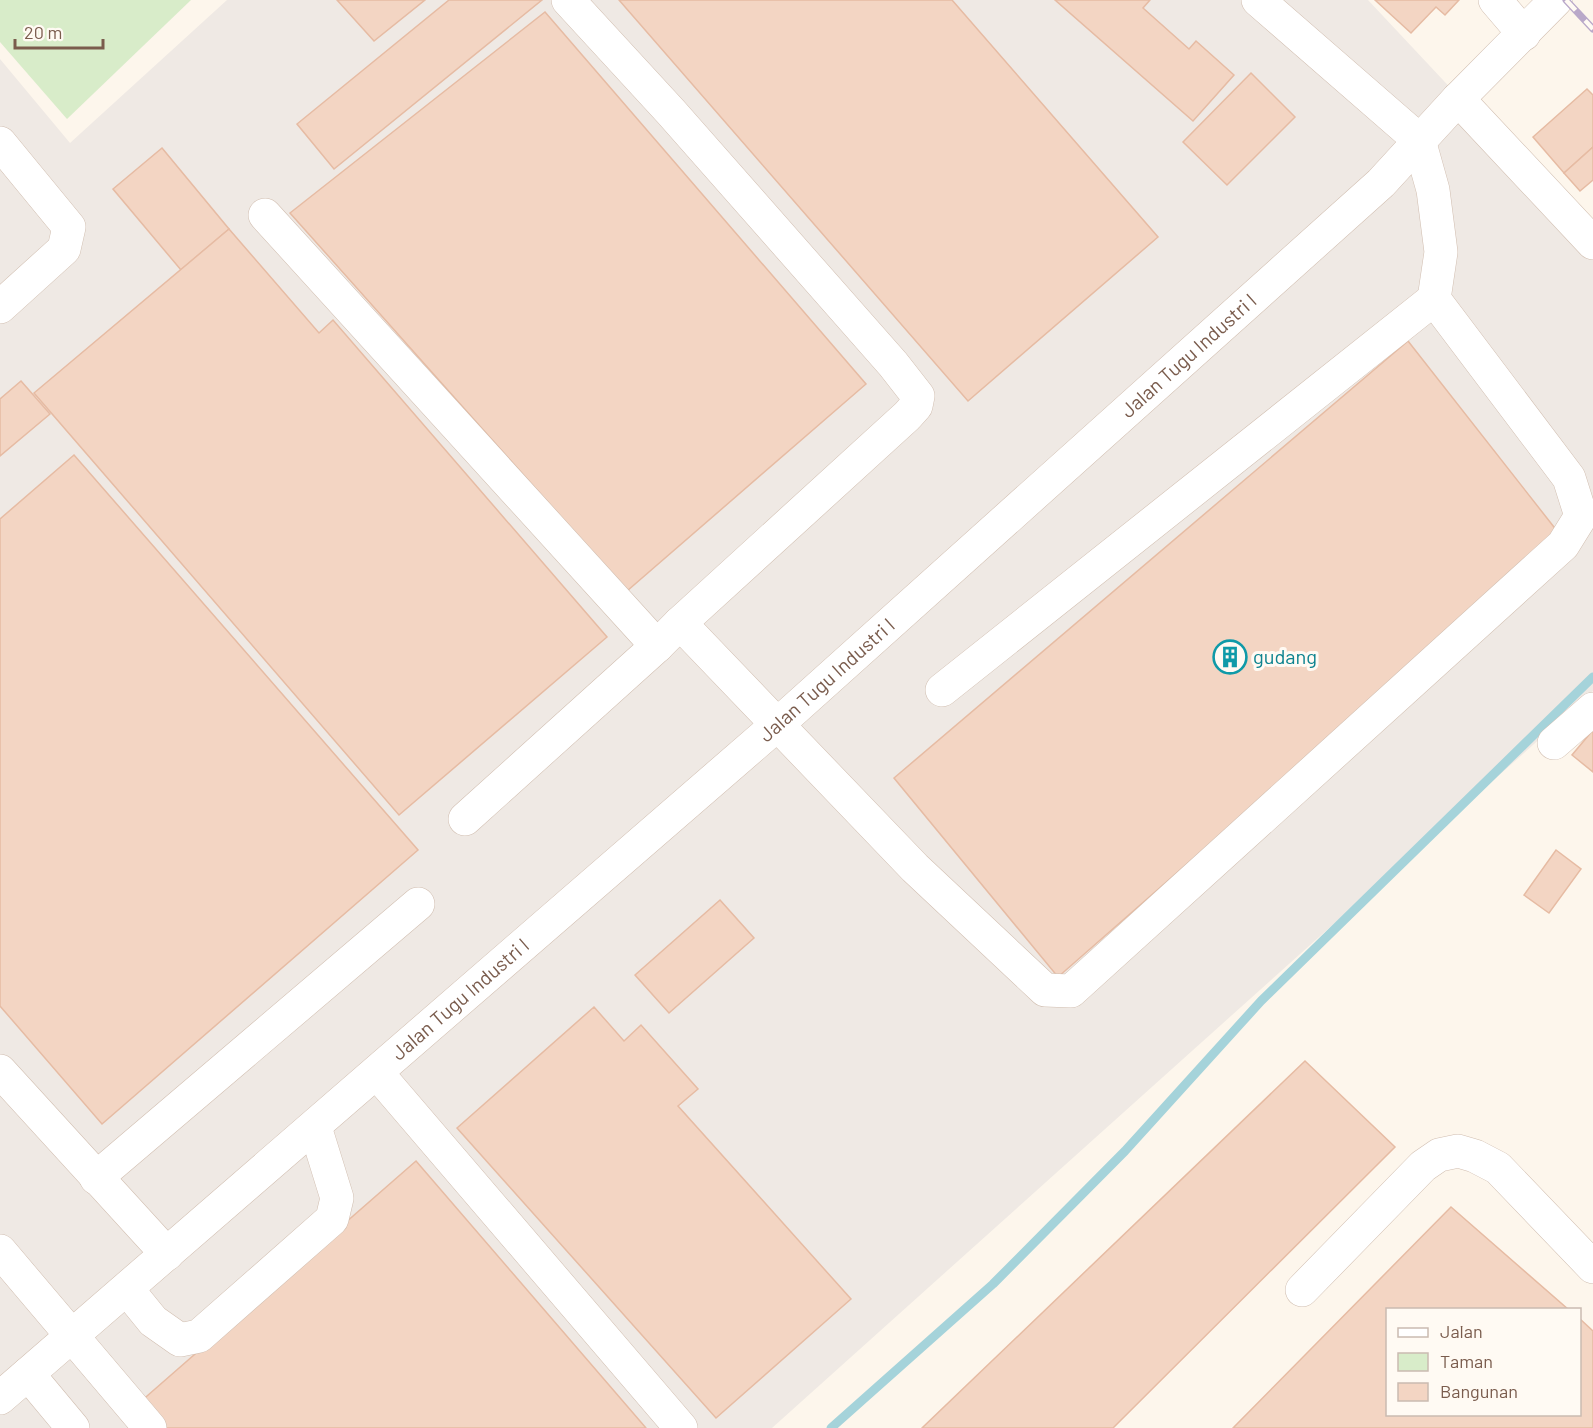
<svg xmlns="http://www.w3.org/2000/svg" width="1593" height="1428" viewBox="0 0 1593 1428" font-family="Barlow,sans-serif">
<rect width="100%" height="100%" fill="#fdf6ec"/>
<path fill="#efe9e4" d="M 227,0 L 1368,0 L 1593,240 L 1593,691 L 772,1428 L 0,1428 L 0,59 L 70,143 Z"/>
<path fill="#d8ecc9" d="M 0,0 L 191,0 L 67,119 L 0,42 Z"/>
<g fill="none" stroke-linecap="round" stroke-linejoin="round">
<path stroke="#a5d3da" stroke-width="9" d="M 831,1428 L 993,1284 L 1125,1151 L 1261,1001 L 1593,677"/>
</g>
<g fill="#f3d5c3" stroke="#e6bba3" stroke-width="1.5">
<path d="M 337,0 L 425,0 L 374,41 Z"/>
<path d="M 449,0 L 542,0 L 334,169 L 297,124 Z"/>
<path d="M 619,0 L 952,0 L 1158,237 L 968,401 Z"/>
<path d="M 1055,0 L 1150,0 L 1143,8 L 1189,49 L 1196,41 L 1234,75 L 1193,121 Z"/>
<path d="M 1375,0 L 1459,0 L 1445,15 L 1436,7 L 1411,33 Z"/>
<path d="M 545,12 L 866,384 L 627,591 L 290,213 Z"/>
<path d="M 1251,73 L 1295,117 L 1227,185 L 1183,142 Z"/>
<path d="M 1587,89 L 1593,95 L 1593,147 L 1564,173 L 1533,137 Z"/>
<path d="M 1593,147 L 1593,180 L 1580,191 L 1564,173 Z"/>
<path d="M 162,148 L 229,229 L 181,270 L 113,189 Z"/>
<path d="M 229,229 L 319,333 L 333,320 L 607,637 L 399,815 L 34,393 Z"/>
<path d="M 1408,341 L 1561,536 L 1058,977 L 894,778 Z"/>
<path d="M 21,381 L 50,414 L 0,456 L 0,399 Z"/>
<path d="M 74,455 L 418,850 L 102,1124 L 0,1006 L 0,519 Z"/>
<path d="M 1593,730 L 1593,772 L 1572,755 Z"/>
<path d="M 1556,850 L 1581,869 L 1549,913 L 1524,895 Z"/>
<path d="M 720,900 L 754,938 L 669,1013 L 635,975 Z"/>
<path d="M 594,1007 L 624,1041 L 641,1025 L 698,1089 L 678,1106 L 851,1299 L 716,1418 L 457,1128 Z"/>
<path d="M 1305,1061 L 1395,1147 L 1113,1428 L 922,1428 Z"/>
<path d="M 416,1161 L 646,1428 L 160,1428 L 139,1403 Z"/>
<path d="M 1451,1207 L 1569,1310 L 1388,1310 L 1388,1414 L 1580,1414 L 1580,1319 L 1593,1331 L 1593,1428 L 1233,1428 Z"/>
</g>
<g fill="none" stroke-linecap="round" stroke-linejoin="round">
<defs>
<g id="minor">
<path d="M 1495,0 L 1524,34"/>
<path d="M 1458,99 L 1593,243"/>
<path d="M 0,143 L 69,227 L 64,249 L 0,307"/>
<path d="M 265,215 L 657,646"/>
<path d="M 680,623 L 915,868 L 1045,990 L 1071,991 L 1563,545 L 1581,516 L 1569,478 L 1434,299 L 1441,252 L 1433,190 L 1419,140 L 1258,0"/>
<path d="M 942,690 L 1434,299"/>
<path d="M 1554,743 L 1593,709"/>
<path d="M 465,819 L 657,646 L 680,623 L 907,416 L 916,406 L 918,396 L 893,364 L 671,112 L 568,0"/>
<path d="M 0,1071 L 167,1254"/>
<path d="M 377,1073 L 681,1428"/>
<path d="M 96,1178 L 418,904"/>
<path d="M 0,1251 L 150,1428"/>
<path d="M 127,1289 L 153,1321 L 180,1340 L 199,1336 L 332,1219 L 337,1198 L 315,1127"/>
<path d="M 1302,1290 L 1423,1166 L 1439,1155 L 1458,1151 L 1475,1156 L 1498,1168 L 1593,1267"/>
<path d="M 28,1374 L 73,1428"/>
<path id="s1" d="M 0,1398 L 778,724 L 1381,183 L 1458,99 L 1556,0"/>
</g>
</defs>
<use href="#minor" stroke="#d1beb0" stroke-width="34"/>
<use href="#minor" stroke="#fff" stroke-width="33"/>
<defs>
<path id="rail" d="M 1566,0 L 1593,29"/>
</defs>
<use href="#rail" stroke="#b9a8c9" stroke-width="7"/>
<use href="#rail" stroke="#fffaf3" stroke-width="4.5" stroke-dasharray="14" stroke-linecap="butt"/>
</g>
<defs>
<symbol id="building-ring" viewBox="-11 -11 22 22"><circle r="9.5" fill="#fffaf3" stroke="#0f9aa8" stroke-width="1.5"/><path d="M-4-6H4V6H1V3H-1V6H-4ZM-2.5-4.3h1.7v1.8h-1.7ZM.8-4.3h1.7v1.8H.8ZM-2.5-1h1.7V.8h-1.7ZM.8-1h1.7V.8H.8Z" fill="#0f9aa8"/></symbol>
</defs>
<g fill-rule="evenodd">
<use href="#building-ring" x="1211" y="638" width="38" height="38"/>
</g>
<g text-anchor="middle" stroke-width="6" stroke-linejoin="round" paint-order="stroke">
<g font-size="20" fill="#7a5c4d" stroke="#fffaf3">
<text dy="7" stroke="none"><textPath href="#s1" startOffset="1581">Jalan Tugu Industri I</textPath></text>
<text dy="7" stroke="none"><textPath href="#s1" startOffset="1095">Jalan Tugu Industri I</textPath></text>
<text dy="7" stroke="none"><textPath href="#s1" startOffset="609">Jalan Tugu Industri I</textPath></text>
</g>
<g font-size="20" fill="#0d838f" stroke="#fffaf3" text-anchor="start">
<text x="1253" y="664">gudang</text>
</g>
</g>
<rect x="1386" y="1308" width="195" height="108" fill="#fffaf3" stroke="#cabbb1" stroke-width="1.5"/>
<rect x="1398" y="1328" width="30" height="9" fill="#ffffff" stroke="#cabbb1" stroke-width="1.5"/>
<text x="1440" y="1338" font-size="18" fill="#7a5c4d">Jalan</text>
<rect x="1398" y="1353" width="30" height="18" fill="#d8ecc9" stroke="#cabbb1" stroke-width="1.5"/>
<text x="1440" y="1368" font-size="18" fill="#7a5c4d">Taman</text>
<rect x="1398" y="1383" width="30" height="18" fill="#f3d5c3" stroke="#cabbb1" stroke-width="1.5"/>
<text x="1440" y="1398" font-size="18" fill="#7a5c4d">Bangunan</text>
<path d="M15 39v9h88v-9" fill="none" stroke="#7a5c4d" stroke-width="3"/>
<text x="24" y="39" font-size="18" fill="#7a5c4d" stroke="#fffaf3" stroke-width="4.5" paint-order="stroke">20 m</text>
</svg>
